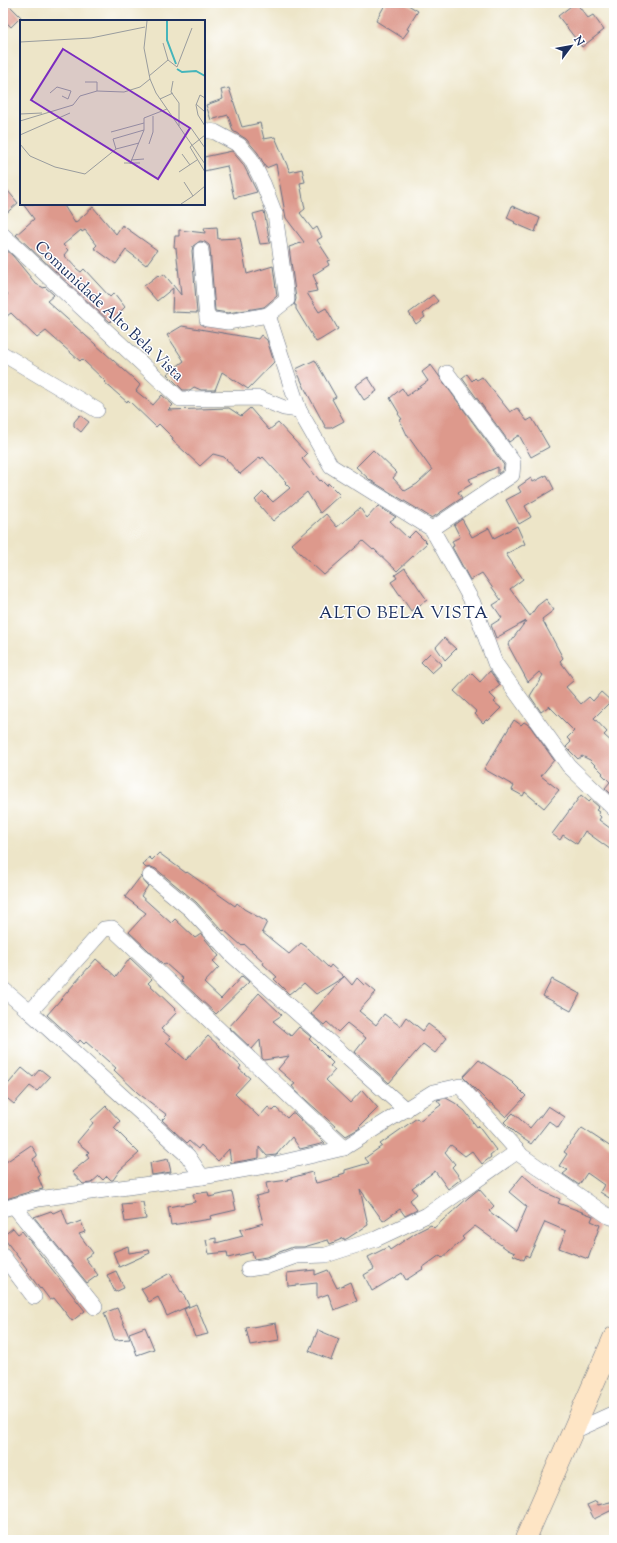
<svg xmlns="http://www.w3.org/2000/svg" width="617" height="1543" viewBox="0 0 617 1543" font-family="'Sorts Mill Goudy',serif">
<rect width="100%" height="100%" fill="#fff"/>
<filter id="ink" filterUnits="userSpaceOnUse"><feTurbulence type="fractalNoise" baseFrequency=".025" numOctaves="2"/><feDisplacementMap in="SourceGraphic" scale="8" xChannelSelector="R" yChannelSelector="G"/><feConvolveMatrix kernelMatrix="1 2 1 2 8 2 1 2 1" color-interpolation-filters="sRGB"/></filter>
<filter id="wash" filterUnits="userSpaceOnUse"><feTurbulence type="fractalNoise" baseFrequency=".012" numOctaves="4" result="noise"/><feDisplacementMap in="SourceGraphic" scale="16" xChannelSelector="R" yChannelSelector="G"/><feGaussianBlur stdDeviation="0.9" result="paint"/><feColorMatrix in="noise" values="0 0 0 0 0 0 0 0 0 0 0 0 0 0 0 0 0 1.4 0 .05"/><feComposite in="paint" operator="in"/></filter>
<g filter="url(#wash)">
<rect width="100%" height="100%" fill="#ede5c8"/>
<g id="blocks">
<g fill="#dd998c">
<path d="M 3,3 L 7,3 L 21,17 L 11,27 L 3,19 Z"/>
<path d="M 386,3 L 405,3 L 418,11 L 407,29 L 409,30 L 403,38 L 376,21 Z"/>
<path d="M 575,3 L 576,3 L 588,18 L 593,15 L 604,30 L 582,47 L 558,16 Z"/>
<path d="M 229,88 L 242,127 L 260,123 L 264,139 L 275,137 L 290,172 L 302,169 L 305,182 L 300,183 L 305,209 L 300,213 L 313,230 L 317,227 L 322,237 L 317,240 L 330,260 L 327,261 L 329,265 L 313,275 L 317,284 L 315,285 L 317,291 L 307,293 L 319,312 L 326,308 L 338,329 L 320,340 L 316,342 L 296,309 L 296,305 L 294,305 L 296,299 L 289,247 L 304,242 L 286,218 L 276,164 L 266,168 L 258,153 L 246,139 L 233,131 L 228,115 L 211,120 L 206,105 L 223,99 L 221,90 Z"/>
<path d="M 232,151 L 243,164 L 257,192 L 234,198 L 227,166 L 204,171 L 204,157 Z"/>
<path d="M 3,185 L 18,203 L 3,216 Z"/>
<path d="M 23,204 L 63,204 L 75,223 L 93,207 L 116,234 L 122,225 L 157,250 L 146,265 L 126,250 L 116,264 L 94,248 L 97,245 L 85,230 L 82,232 L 81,230 L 63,245 L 68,250 L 64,255 L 77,269 L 81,272 L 84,269 L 110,297 L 114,293 L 125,307 L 110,322 L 16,235 L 34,219 Z"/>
<path d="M 512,206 L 540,218 L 535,232 L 514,223 L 515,222 L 507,218 Z"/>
<path d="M 264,211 L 270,243 L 260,244 L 253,214 Z"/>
<path d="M 217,227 L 218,239 L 240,238 L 247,274 L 273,266 L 277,296 L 264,307 L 228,313 L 215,311 L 210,249 L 209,245 L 205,242 L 200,241 L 193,246 L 192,251 L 197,313 L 172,312 L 173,288 L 157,301 L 144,286 L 158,275 L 160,277 L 164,274 L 181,295 L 176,248 L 174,247 L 175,236 L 179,236 L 179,230 L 205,233 L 204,228 Z"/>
<path d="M 3,247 L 13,256 L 36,284 L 44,288 L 45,287 L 54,295 L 47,301 L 133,378 L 140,385 L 136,391 L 153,405 L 162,395 L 173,405 L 168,410 L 229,408 L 241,416 L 250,408 L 269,430 L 278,423 L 307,454 L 302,459 L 320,481 L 321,480 L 327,486 L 328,483 L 340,495 L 320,513 L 307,492 L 273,521 L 255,500 L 263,492 L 273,502 L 290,488 L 285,483 L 286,482 L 263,457 L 261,459 L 260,457 L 240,474 L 224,457 L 213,454 L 200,466 L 172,440 L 173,438 L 159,424 L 156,427 L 128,400 L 127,402 L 104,382 L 105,381 L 82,359 L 80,361 L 46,331 L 37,338 L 11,313 L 3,319 L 3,298 L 8,294 L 3,289 Z"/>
<path d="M 433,295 L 438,301 L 423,314 L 425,317 L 416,324 L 409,313 Z"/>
<path d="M 182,326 L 258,339 L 261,335 L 267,340 L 274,362 L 248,389 L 222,372 L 215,390 L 201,390 L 194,387 L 190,390 L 183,390 L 167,374 L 184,361 L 167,335 Z"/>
<path d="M 315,360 L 336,397 L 332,399 L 344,421 L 331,428 L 326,428 L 305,389 L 296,369 Z"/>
<path d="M 431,365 L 504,465 L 503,470 L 498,474 L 498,467 L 469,479 L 472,484 L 458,492 L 462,498 L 432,518 L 370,480 L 356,467 L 373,450 L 397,473 L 393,478 L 405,491 L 417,484 L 432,470 L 407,435 L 400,420 L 402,419 L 398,414 L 399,413 L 390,398 L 402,388 L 407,396 L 428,381 L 422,372 Z"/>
<path d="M 467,374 L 472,381 L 475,378 L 477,380 L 482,377 L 510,412 L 517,408 L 527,421 L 532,418 L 549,447 L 531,457 L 519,435 L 509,442 L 462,378 Z"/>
<path d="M 368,377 L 377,391 L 364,400 L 355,386 Z"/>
<path d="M 80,415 L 89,422 L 81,432 L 74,426 L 74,422 Z"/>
<path d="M 547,475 L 554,489 L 525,506 L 531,517 L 519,524 L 506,500 L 521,492 L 518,487 L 531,478 L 533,482 Z"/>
<path d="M 378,506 L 396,517 L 390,521 L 408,538 L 415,531 L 427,543 L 397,571 L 374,549 L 373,550 L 363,541 L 324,575 L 300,553 L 292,544 L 326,514 L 337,527 L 360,508 L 367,518 Z"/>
<path d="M 462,519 L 472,537 L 489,528 L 494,538 L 517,526 L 525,544 L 506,554 L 523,579 L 510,589 L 530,616 L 537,606 L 546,599 L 554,610 L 542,619 L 563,658 L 560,661 L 574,680 L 566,687 L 581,704 L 589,697 L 593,701 L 601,692 L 611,701 L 594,718 L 607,732 L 604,735 L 614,744 L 614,792 L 611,794 L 605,788 L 610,782 L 602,774 L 603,773 L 590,760 L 582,756 L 578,759 L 566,747 L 571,742 L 567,738 L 574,731 L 549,706 L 541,712 L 530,696 L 543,675 L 539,672 L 528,682 L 508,645 L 526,621 L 496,638 L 491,625 L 502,618 L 493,605 L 501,600 L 482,573 L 470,580 L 452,547 L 454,546 L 452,541 L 460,537 L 454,525 Z"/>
<path d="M 405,568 L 427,600 L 411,611 L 391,582 L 397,578 L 395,575 Z"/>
<path d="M 444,638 L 456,649 L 445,660 L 436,647 Z"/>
<path d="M 430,653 L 442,664 L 432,673 L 421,662 Z"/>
<path d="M 490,671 L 500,685 L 490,694 L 496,700 L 494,702 L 501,708 L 488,721 L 487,719 L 483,723 L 475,714 L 477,712 L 454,691 L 471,673 L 480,682 Z"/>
<path d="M 514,720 L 521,725 L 524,722 L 530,726 L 554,760 L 541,776 L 559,790 L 544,808 L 525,792 L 523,796 L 512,790 L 514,786 L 484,769 Z"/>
<path d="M 581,795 L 589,802 L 591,800 L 599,807 L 596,810 L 599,812 L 598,814 L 601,817 L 599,820 L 614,831 L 614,852 L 585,831 L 577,844 L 563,835 L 560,840 L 552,834 Z"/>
<path d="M 159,853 L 186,873 L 187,872 L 235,906 L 237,903 L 244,909 L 267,922 L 262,932 L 289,954 L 301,943 L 308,948 L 329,968 L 331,965 L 344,977 L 316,994 L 304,983 L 295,991 L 294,990 L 289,994 L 274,979 L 277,977 L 263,964 L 264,962 L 244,944 L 242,946 L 224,930 L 223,931 L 196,902 L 156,869 L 151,867 L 146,868 L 143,865 L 149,857 L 152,860 Z"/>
<path d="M 141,876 L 142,879 L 148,886 L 141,896 L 171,923 L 175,919 L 195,938 L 201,934 L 219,956 L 213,961 L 219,967 L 204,983 L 221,999 L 242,976 L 249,982 L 216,1014 L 181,981 L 183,979 L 166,964 L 164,965 L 129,932 L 146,913 L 125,897 Z"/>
<path d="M 130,958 L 152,979 L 148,983 L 175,1009 L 174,1010 L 177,1012 L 161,1029 L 171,1038 L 166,1042 L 186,1060 L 208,1036 L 241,1066 L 239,1069 L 250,1078 L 235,1094 L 259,1117 L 268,1107 L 273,1111 L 276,1108 L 287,1118 L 292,1113 L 294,1113 L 325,1143 L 300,1149 L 292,1137 L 276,1155 L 267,1156 L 259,1147 L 259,1158 L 231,1163 L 229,1149 L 218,1161 L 201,1145 L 198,1149 L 189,1141 L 187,1143 L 162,1120 L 167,1115 L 138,1093 L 114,1070 L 116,1068 L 86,1042 L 84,1044 L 80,1040 L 78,1043 L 47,1015 L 96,959 L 116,977 Z"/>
<path d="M 344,976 L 352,985 L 357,978 L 364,985 L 365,983 L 376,992 L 359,1011 L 376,1025 L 384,1014 L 400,1026 L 406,1017 L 423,1031 L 428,1024 L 447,1038 L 435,1053 L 423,1044 L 389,1083 L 355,1052 L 366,1038 L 347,1023 L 338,1032 L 327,1022 L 324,1025 L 311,1014 Z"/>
<path d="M 552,979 L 580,994 L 571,1011 L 543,996 Z"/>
<path d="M 259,993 L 282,1015 L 273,1021 L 291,1036 L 299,1027 L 311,1037 L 309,1039 L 333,1063 L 330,1066 L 335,1070 L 326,1080 L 350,1103 L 362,1090 L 378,1108 L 359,1127 L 360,1128 L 346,1136 L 296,1091 L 292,1086 L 295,1084 L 278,1069 L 289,1056 L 264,1060 L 262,1058 L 260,1040 L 252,1049 L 229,1027 Z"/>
<path d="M 479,1060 L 512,1082 L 526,1096 L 506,1117 L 491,1103 L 489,1103 L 463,1077 Z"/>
<path d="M 22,1068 L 33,1077 L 40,1069 L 50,1077 L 37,1091 L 30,1086 L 14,1104 L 3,1095 L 3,1090 Z"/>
<path d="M 446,1098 L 455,1103 L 465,1111 L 477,1127 L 478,1126 L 496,1150 L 490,1155 L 491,1157 L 482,1164 L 472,1151 L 465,1156 L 451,1145 L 445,1152 L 455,1164 L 452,1167 L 461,1179 L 448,1189 L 435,1171 L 412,1188 L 417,1194 L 410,1200 L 417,1210 L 405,1216 L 400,1209 L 383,1221 L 360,1189 L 368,1225 L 348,1238 L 344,1240 L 344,1238 L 330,1244 L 328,1240 L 304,1247 L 293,1247 L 266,1257 L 254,1259 L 252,1252 L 228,1258 L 227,1252 L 209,1254 L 206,1240 L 216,1238 L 216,1243 L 243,1236 L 240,1230 L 263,1223 L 256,1196 L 268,1193 L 266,1183 L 288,1180 L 287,1179 L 312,1172 L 316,1183 L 340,1177 L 339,1175 L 345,1173 L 345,1170 L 369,1163 L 365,1158 L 382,1146 L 380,1144 L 417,1118 L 419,1121 L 441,1105 L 437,1100 Z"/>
<path d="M 106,1106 L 120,1121 L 114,1128 L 139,1153 L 120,1170 L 113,1180 L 111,1180 L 107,1176 L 103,1180 L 99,1176 L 91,1183 L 83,1184 L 72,1172 L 89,1158 L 87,1154 L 89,1152 L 77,1142 L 93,1123 L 91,1120 Z"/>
<path d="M 548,1106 L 565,1117 L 558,1128 L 549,1121 L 531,1144 L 516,1134 L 504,1122 L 513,1113 L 530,1128 L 539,1117 L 540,1117 Z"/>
<path d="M 582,1128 L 614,1149 L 614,1201 L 600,1192 L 604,1185 L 587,1173 L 579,1185 L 563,1174 L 568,1170 L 559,1166 L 567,1154 L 564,1152 Z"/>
<path d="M 31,1145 L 37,1154 L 37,1156 L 33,1159 L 40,1176 L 38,1177 L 43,1189 L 34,1191 L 33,1190 L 29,1192 L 3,1200 L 3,1164 Z"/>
<path d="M 168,1159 L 171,1172 L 152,1175 L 150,1163 Z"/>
<path d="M 523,1175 L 542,1191 L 560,1199 L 558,1203 L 593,1216 L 591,1221 L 600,1225 L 588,1259 L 559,1248 L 566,1231 L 545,1222 L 529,1257 L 526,1255 L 524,1260 L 513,1255 L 515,1253 L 508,1250 L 475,1226 L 462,1237 L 464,1239 L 442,1258 L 440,1255 L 422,1268 L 423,1269 L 406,1280 L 402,1273 L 372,1291 L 364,1275 L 374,1269 L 368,1257 L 388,1247 L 390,1250 L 417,1232 L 431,1225 L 434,1228 L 469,1197 L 479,1189 L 494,1206 L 489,1211 L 516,1232 L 527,1207 L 509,1192 Z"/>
<path d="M 208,1192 L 209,1197 L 232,1192 L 236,1210 L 210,1216 L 211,1219 L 171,1225 L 168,1207 L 195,1202 L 193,1194 Z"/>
<path d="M 143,1202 L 146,1219 L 125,1222 L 122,1204 Z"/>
<path d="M 62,1209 L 68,1226 L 81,1221 L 85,1232 L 79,1234 L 93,1253 L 85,1258 L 98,1275 L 87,1283 L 34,1217 L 51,1211 L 53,1213 Z"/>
<path d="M 13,1228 L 18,1234 L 22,1231 L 85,1311 L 72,1321 L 54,1298 L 50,1300 L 41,1288 L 40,1289 L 26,1270 L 27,1269 L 3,1237 L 3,1236 Z"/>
<path d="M 128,1246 L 129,1253 L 149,1250 L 150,1253 L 119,1267 L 113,1252 Z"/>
<path d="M 315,1270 L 315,1275 L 328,1270 L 337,1288 L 350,1282 L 357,1301 L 334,1310 L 328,1294 L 317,1298 L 317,1283 L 288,1286 L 287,1273 Z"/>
<path d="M 116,1271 L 124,1288 L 115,1292 L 107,1275 Z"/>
<path d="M 170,1273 L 181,1292 L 182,1291 L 189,1306 L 167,1316 L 158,1297 L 149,1302 L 141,1289 Z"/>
<path d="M 196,1304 L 208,1334 L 195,1337 L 184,1309 Z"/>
<path d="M 117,1308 L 120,1315 L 130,1339 L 115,1340 L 113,1336 L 104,1313 Z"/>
<path d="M 276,1323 L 279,1340 L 250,1345 L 246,1328 Z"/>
<path d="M 145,1327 L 154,1349 L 137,1355 L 129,1333 Z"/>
<path d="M 318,1330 L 339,1339 L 331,1360 L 309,1351 Z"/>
<path d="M 596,1501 L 598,1505 L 614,1501 L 614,1509 L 594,1519 L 587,1505 Z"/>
</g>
</g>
</g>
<g filter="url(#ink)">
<use href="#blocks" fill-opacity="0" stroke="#646f83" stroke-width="1"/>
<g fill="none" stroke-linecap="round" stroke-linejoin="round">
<defs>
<g id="minor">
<path d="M 3,235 L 180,399 L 259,398 L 284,408 L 299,410 L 331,466 L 432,529 L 473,603 L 495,663 L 569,766 L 614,809"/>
<path d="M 201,250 L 207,319 L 228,322 L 268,315 L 287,300 L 275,214 L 263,183 L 251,159 L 239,145 L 215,132 L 204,130"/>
<path d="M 268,315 L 299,410"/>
<path d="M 3,354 L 97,410"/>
<path d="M 432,529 L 512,475 L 513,462 L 447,373"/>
<path d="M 150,876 L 190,909 L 233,956 L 406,1110"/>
<path d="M 3,989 L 30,1012"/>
<path d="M 202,1177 L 188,1156 L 30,1012 L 104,929 L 112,928 L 344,1148"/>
<path d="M 14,1206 L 95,1307"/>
<path d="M 3,1209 L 38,1199 L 202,1177 L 271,1165 L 344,1148 L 433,1092 L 460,1086 L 522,1156 L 608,1216 L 614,1218"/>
<path d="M 3,1256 L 34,1297"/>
<path d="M 248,1269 L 268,1266 L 296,1256 L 326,1255 L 376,1239 L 427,1215 L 518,1151"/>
<path d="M 572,1432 L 614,1413"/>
</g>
<path id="secondary" d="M 525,1540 L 614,1337"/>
</defs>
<use href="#minor" stroke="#646f83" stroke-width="16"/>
<use href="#secondary" stroke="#646f83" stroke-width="22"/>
<use href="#minor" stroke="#fff" stroke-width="15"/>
<use href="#secondary" stroke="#fee5c5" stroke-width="21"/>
</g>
</g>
<g text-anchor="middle" stroke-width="3" stroke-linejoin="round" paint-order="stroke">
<g font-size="16" fill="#1b2f5e" stroke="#fff">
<text transform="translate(110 310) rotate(43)" y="6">Comunidade Alto Bela Vista</text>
</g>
<g font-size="17" letter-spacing="1" fill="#1b2f5e" stroke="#fff">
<text x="404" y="618">ALTO BELA VISTA</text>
</g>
</g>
<g transform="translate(20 20)">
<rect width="185" height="185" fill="#ede5c8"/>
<path fill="none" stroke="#45b5bb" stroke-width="2" d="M 147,1 L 147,20 L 156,44M 157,49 L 162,52 L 176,51 L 185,56"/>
<path fill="none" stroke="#999c9e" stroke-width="1" d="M 127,1 L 124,28 L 130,59 L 136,73 L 185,144M 0,22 L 71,18 L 125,7M 143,23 L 148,40 L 157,47 L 172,8M 129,56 L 148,40M 153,61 L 151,72 L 159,83 L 159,106M 65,62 L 77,62 L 77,71M 30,73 L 37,67 L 51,71 L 48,79 L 42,76M 185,78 L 180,75 L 176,85 L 178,95 L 185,106M 140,79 L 153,73M 176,84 L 185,92M 0,94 L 22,93M 0,101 L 53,85 L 60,76 L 77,71 L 104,72 L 120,67 L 130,59M 171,108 L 185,128M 91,112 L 124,103M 0,115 L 50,93M 185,115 L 170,127 L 185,152M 119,123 L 96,129 L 93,119 L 124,110M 0,124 L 10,136 L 35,147 L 65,154 L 96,129M 129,124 L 133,112 L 133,96M 162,134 L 170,145M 111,140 L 124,139M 104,143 L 120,143M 110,144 L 124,110 L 124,98 L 147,89M 159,152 L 177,140M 164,162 L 173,176 L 185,166M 161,184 L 173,176"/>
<path fill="#7b2cbf" fill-opacity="0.15" stroke="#7b2cbf" stroke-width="2" d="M 43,29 L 170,108 L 138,159 L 11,80 Z"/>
<rect width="185" height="185" fill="none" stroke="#1b2f5e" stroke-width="2"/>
</g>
<rect width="617" height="1543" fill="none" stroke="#fff" stroke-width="16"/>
<g transform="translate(571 46) rotate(58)" stroke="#ffffff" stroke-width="3" paint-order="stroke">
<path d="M0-3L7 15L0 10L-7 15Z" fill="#1b2f5e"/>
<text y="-6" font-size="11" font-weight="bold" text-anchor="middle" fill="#1b2f5e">N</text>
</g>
</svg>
